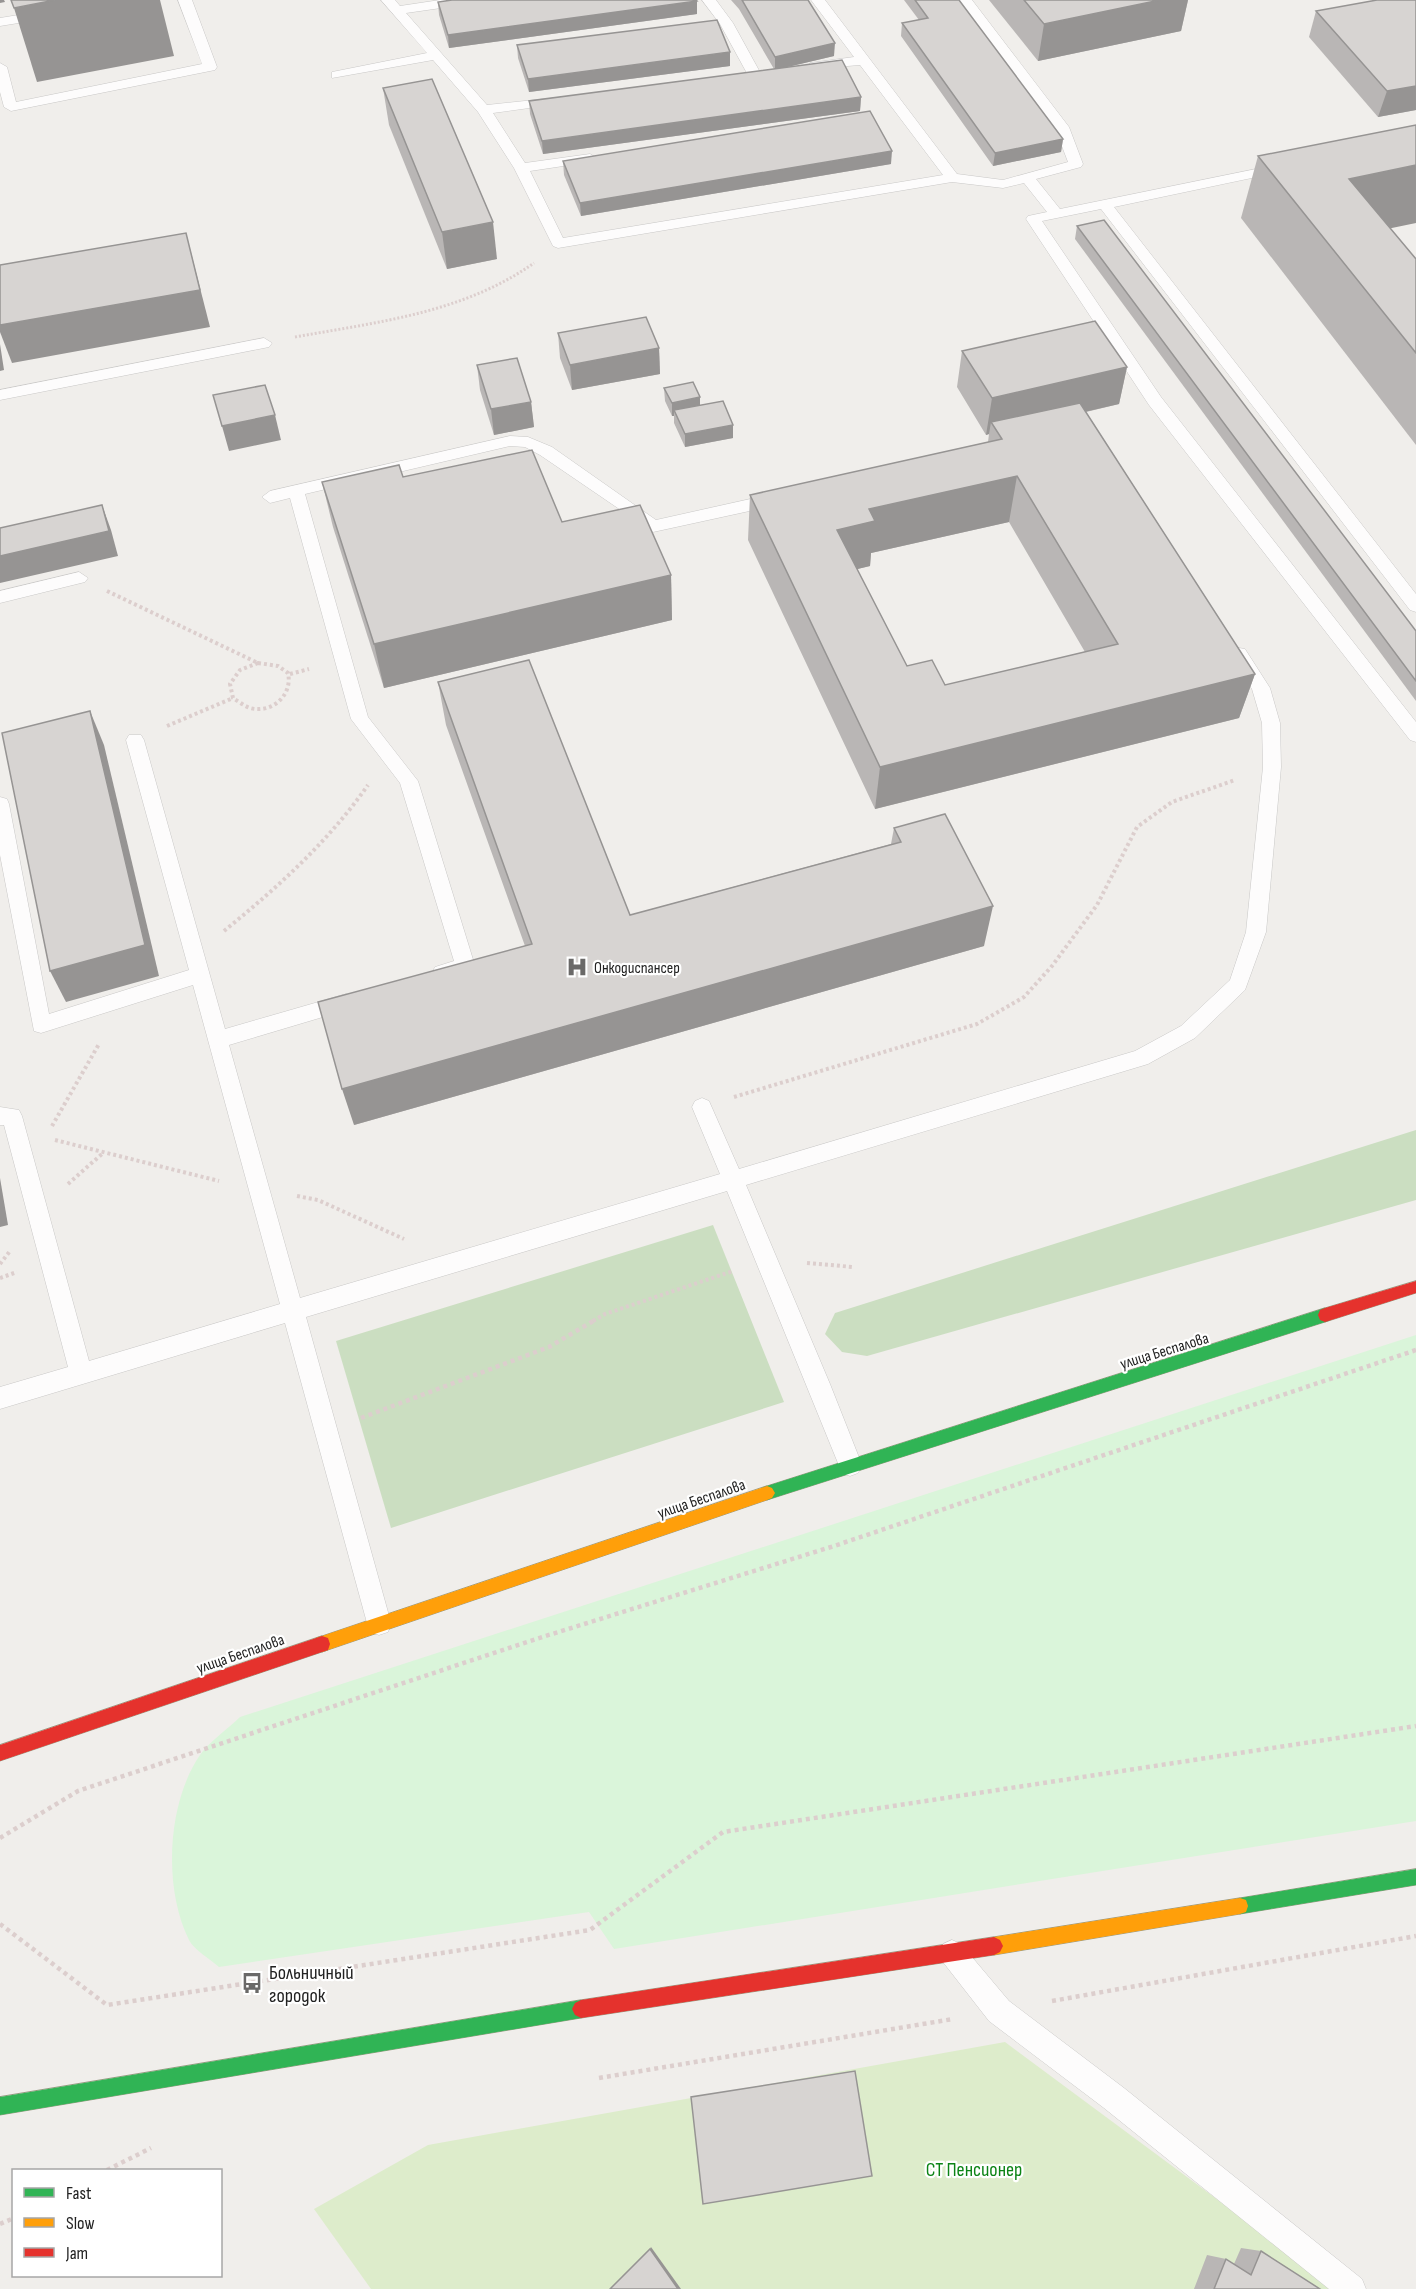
<svg xmlns="http://www.w3.org/2000/svg" width="1416" height="2289" viewBox="0 0 1416 2289" font-family="'Sofia Sans Condensed',sans-serif">
<rect width="100%" height="100%" fill="#f0eeeb"/>
<path fill="#ddeccb" d="M 1005,2042 L 1338,2289 L 371,2289 L 314,2209 L 428,2145 Z"/>
<g fill="#cbdec1">
<path d="M 1416,1130 L 1416,1200 L 867,1356 L 842,1352 L 825,1334 L 835,1313 Z"/>
<path d="M 713,1225 L 784,1402 L 391,1528 L 336,1341 Z"/>
</g>
<path fill="#daf5da" d="M 1416,1335 L 1416,1821 L 614,1949 L 589,1912 L 219,1967 C 210,1959 194,1950 189,1940 C 163,1888 167,1803 200,1755 C 210,1741 228,1729 240,1717 Z"/>
<g fill="none" stroke-linecap="round" stroke-linejoin="round">
<defs>
<g id="lane">
<path d="M 77,0 L 91,0 L 93,8 L 86,12 L 0,26 L 0,18 L 79,5 Z"/>
<path d="M 178,0 L 192,0 L 217,67 L 215,70 L 11,111 L 4,107 L 0,92 L 0,63 L 7,67 L 16,102 L 202,64 Z"/>
<path d="M 381,0 L 395,0 L 400,6 L 440,0 L 476,0 L 469,4 L 406,13 L 487,105 L 563,97 L 565,100 L 558,104 L 493,113 L 525,163 L 590,154 L 597,158 L 590,162 L 530,171 L 563,238 L 943,175 L 860,65 L 810,69 L 810,63 L 854,57 L 811,0 L 825,0 L 957,174 L 1003,180 L 1068,162 L 1055,128 L 958,0 L 972,0 L 1069,127 L 1083,164 L 1081,167 L 1036,179 L 1060,209 L 1280,164 L 1285,165 L 1287,168 L 1280,172 L 1114,207 L 1416,594 L 1416,612 L 1410,610 L 1101,209 L 1042,221 L 1161,397 L 1416,722 L 1416,742 L 1410,740 L 1149,405 L 1026,219 L 1028,216 L 1047,212 L 1024,183 L 1003,188 L 952,182 L 558,248 L 553,246 L 514,168 L 478,112 L 433,60 L 332,78 L 332,72 L 427,53 Z"/>
<path d="M 702,0 L 716,0 L 733,23 L 761,74 L 759,77 L 749,77 L 720,24 Z"/>
<path d="M 264,338 L 272,343 L 269,347 L 0,400 L 0,390 Z"/>
<path d="M 510,436 L 528,437 L 552,447 L 656,520 L 777,493 L 785,499 L 777,505 L 653,532 L 540,455 L 525,447 L 510,446 L 305,494 L 368,717 L 418,781 L 475,966 L 472,972 L 442,981 L 435,979 L 432,973 L 435,967 L 454,961 L 400,783 L 351,719 L 290,498 L 270,503 L 262,497 L 270,491 Z"/>
<path d="M 79,572 L 88,578 L 85,582 L 0,603 L 0,591 Z"/>
<path d="M 1239,648 L 1245,649 L 1270,688 L 1280,723 L 1281,767 L 1266,932 L 1245,990 L 1195,1038 L 1148,1064 L 746,1185 L 830,1384 L 862,1465 L 858,1473 L 850,1476 L 842,1473 L 727,1191 L 306,1317 L 391,1623 L 388,1632 L 379,1635 L 370,1632 L 367,1623 L 285,1323 L 0,1409 L 0,1387 L 68,1367 L 4,1125 L 0,1125 L 0,1107 L 19,1110 L 22,1116 L 89,1361 L 280,1304 L 193,985 L 41,1033 L 34,1031 L 0,855 L 0,797 L 7,799 L 9,804 L 49,1014 L 189,970 L 126,740 L 129,735 L 141,735 L 144,740 L 225,1029 L 346,994 L 353,996 L 356,1002 L 353,1008 L 229,1045 L 300,1298 L 720,1174 L 692,1107 L 695,1101 L 702,1098 L 709,1101 L 739,1169 L 1135,1051 L 1181,1026 L 1230,980 L 1246,932 L 1263,767 L 1262,723 L 1252,689 L 1230,654 L 1233,649 Z"/>
<path d="M 952,1940 L 961,1944 L 1009,2001 L 1124,2088 L 1362,2279 L 1366,2289 L 1329,2289 L 1104,2108 L 989,2021 L 943,1962 L 939,1953 L 943,1944 Z"/>
</g>
<g id="fast">
<path d="M 1325,1308 L 1330,1310 L 1332,1315 L 1330,1320 L 1325,1322 L 767,1500 L 762,1498 L 759,1493 L 762,1488 L 767,1486 Z"/>
<path d="M 1416,1869 L 1416,1885 L 1240,1914 L 1234,1912 L 1232,1906 L 1234,1900 L 1240,1898 Z"/>
<path d="M 581,2000 L 587,2003 L 590,2009 L 587,2015 L 581,2018 L 0,2115 L 0,2097 Z"/>
</g>
<g id="slow">
<path d="M 767,1486 L 772,1488 L 775,1493 L 772,1498 L 767,1500 L 322,1652 L 316,1650 L 314,1644 L 316,1638 L 322,1636 Z"/>
<path d="M 1240,1898 L 1246,1900 L 1248,1906 L 1246,1912 L 1240,1914 L 994,1955 L 988,1952 L 985,1946 L 988,1940 L 994,1937 Z"/>
</g>
<g id="jam">
<path d="M 1416,1281 L 1416,1293 L 1325,1322 L 1320,1320 L 1318,1315 L 1320,1310 L 1325,1308 Z"/>
<path d="M 322,1636 L 328,1638 L 330,1644 L 328,1650 L 322,1652 L 0,1761 L 0,1745 Z"/>
<path d="M 994,1937 L 1000,1940 L 1003,1946 L 1000,1952 L 994,1955 L 581,2018 L 575,2015 L 572,2009 L 575,2003 L 581,2000 Z"/>
</g>
</defs>
<use href="#lane" stroke="#c9c8c7" stroke-width="1"/>
<use href="#fast" stroke="#999a82" stroke-width="1"/>
<use href="#slow" stroke="#999a82" stroke-width="1"/>
<use href="#jam" stroke="#999a82" stroke-width="1"/>
<path stroke="#dccecd" stroke-width="3" stroke-dasharray="2 2" stroke-linecap="butt" d="M 295,337 C 378,322 463,313 534,263"/>
<g stroke="#dccecd" stroke-width="4" stroke-dasharray="3 3" stroke-linecap="butt">
<path d="M 107,591 L 258,663"/>
<path d="M 258,663 L 278,666 L 288,673 C 293,695 272,714 250,708 C 244,706 238,701 233,698 L 230,684 L 240,670 Z"/>
<path d="M 290,674 L 309,669"/>
<path d="M 167,726 L 233,698"/>
<path d="M 224,931 C 278,887 328,842 368,785"/>
<path d="M 734,1097 L 977,1024 L 1024,997 L 1052,966 L 1097,905 L 1137,827 L 1172,802 L 1235,780"/>
<path d="M 52,1126 L 99,1044"/>
<path d="M 55,1140 L 219,1181"/>
<path d="M 68,1184 L 103,1153"/>
<path d="M 297,1196 L 318,1200 L 404,1239"/>
<path d="M 807,1263 L 853,1267"/>
<path d="M 0,1264 L 10,1251"/>
<path d="M 0,1278 L 17,1272"/>
<path d="M 593,1321 L 605,1314 L 733,1271"/>
</g>
<g stroke="#dccecd" stroke-width="4.5" stroke-dasharray="4 4" stroke-linecap="butt">
<path d="M 361,1418 L 549,1347 L 595,1320"/>
<path d="M 0,1838 L 78,1791 L 536,1639 L 834,1546 L 1416,1350"/>
<path d="M 0,1924 L 107,2005 L 590,1930 L 723,1832 L 1416,1726"/>
<path d="M 1052,2001 L 1416,1936"/>
<path d="M 599,2078 L 953,2019"/>
<path d="M 107,2170 L 151,2148"/>
<path d="M 0,2224 L 14,2218"/>
</g>
<use href="#lane" fill="#fdfcfc" fill-rule="evenodd"/>
<use href="#fast" fill="#30b455" fill-rule="evenodd"/>
<use href="#slow" fill="#ff9f0a" fill-rule="evenodd"/>
<use href="#jam" fill="#e5322d" fill-rule="evenodd"/>
</g>
<g fill="#b9b6b5" fill-rule="evenodd">
<path d="M 731,0 L 808,0 L 834,56 L 787,67 L 861,97 L 860,111 L 543,154 L 530,114 L 529,101 L 774,69 L 739,9 Z"/>
<path d="M 904,0 L 959,0 L 1063,139 L 1061,152 L 993,166 L 901,36 L 902,23 L 919,20 Z"/>
<path d="M 989,0 L 1188,0 L 1181,31 L 1038,61 Z"/>
<path d="M 1416,0 L 1416,110 L 1378,117 L 1309,37 L 1316,11 Z"/>
<path d="M 438,2 L 697,14 L 449,48 L 439,15 Z"/>
<path d="M 517,45 L 730,52 L 730,66 L 529,92 L 518,58 Z"/>
<path d="M 383,88 L 497,259 L 447,269 L 389,125 Z"/>
<path d="M 1258,156 L 1390,228 L 1416,259 L 1416,445 L 1241,218 Z"/>
<path d="M 563,161 L 891,164 L 581,216 L 564,175 Z"/>
<path d="M 1077,226 L 1416,631 L 1416,701 L 1075,239 Z"/>
<path d="M 558,333 L 659,348 L 660,374 L 572,390 L 560,358 Z"/>
<path d="M 962,351 L 1127,367 L 1119,404 L 1086,412 L 1255,674 L 1239,718 L 875,809 L 748,540 L 750,495 L 988,442 L 989,434 L 986,435 L 957,387 ZM 1009,522 L 1085,652 L 945,685 L 907,666 L 857,569 L 870,566 L 871,553 Z"/>
<path d="M 477,365 L 531,402 L 534,427 L 494,435 L 480,390 Z"/>
<path d="M 664,388 L 700,405 L 733,425 L 733,438 L 685,447 L 674,423 L 674,416 L 672,416 L 665,401 Z"/>
<path d="M 403,477 L 671,575 L 672,620 L 384,688 L 333,527 L 322,482 Z"/>
<path d="M 438,682 L 630,915 L 891,844 L 894,828 L 984,946 L 354,1125 L 525,946 L 446,725 Z"/>
<path d="M 1241,2248 L 1261,2251 L 1320,2289 L 1194,2289 L 1207,2255 L 1226,2259 L 1234,2264 Z"/>
</g>
<g fill="#969493">
<path d="M 0,0 L 4,0 L 5,2 L 0,3 Z"/>
<path d="M 55,0 L 160,0 L 174,56 L 37,82 L 14,8 Z"/>
<path d="M 1160,0 L 1188,0 L 1181,31 L 1038,61 L 1044,24 Z"/>
<path d="M 697,1 L 697,14 L 449,48 L 448,35 Z"/>
<path d="M 835,43 L 834,56 L 775,70 L 775,57 Z"/>
<path d="M 730,52 L 730,66 L 529,92 L 528,79 Z"/>
<path d="M 1416,86 L 1416,110 L 1378,117 L 1387,91 Z"/>
<path d="M 861,97 L 860,111 L 543,154 L 542,141 Z"/>
<path d="M 1063,139 L 1061,152 L 993,166 L 995,153 Z"/>
<path d="M 892,151 L 891,164 L 581,216 L 580,203 Z"/>
<path d="M 1416,165 L 1416,223 L 1329,241 L 1349,179 Z"/>
<path d="M 493,222 L 497,259 L 447,269 L 442,232 Z"/>
<path d="M 186,233 L 210,327 L 12,363 L 0,332 L 0,325 Z"/>
<path d="M 0,344 L 4,370 L 0,371 Z"/>
<path d="M 659,348 L 660,374 L 572,390 L 570,365 Z"/>
<path d="M 1127,367 L 1119,404 L 997,432 L 991,422 L 989,434 L 986,435 L 992,398 Z"/>
<path d="M 700,397 L 700,410 L 674,410 L 674,416 L 672,416 L 672,403 Z"/>
<path d="M 531,402 L 534,427 L 494,435 L 491,409 Z"/>
<path d="M 275,415 L 281,440 L 229,451 L 222,426 Z"/>
<path d="M 733,425 L 733,438 L 685,447 L 685,434 Z"/>
<path d="M 1017,476 L 1009,522 L 871,553 L 870,566 L 833,575 L 837,530 L 869,509 Z"/>
<path d="M 102,505 L 111,530 L 118,556 L 0,583 L 0,556 Z"/>
<path d="M 671,575 L 672,620 L 384,688 L 374,644 Z"/>
<path d="M 1255,674 L 1239,718 L 875,809 L 880,767 Z"/>
<path d="M 90,711 L 104,745 L 159,976 L 66,1002 L 50,971 Z"/>
<path d="M 993,906 L 984,946 L 354,1125 L 342,1089 Z"/>
<path d="M 0,1178 L 8,1225 L 0,1227 Z"/>
<path d="M 651,2247 L 681,2289 L 678,2289 L 650,2249 Z"/>
</g>
<g fill="#d7d4d2" stroke="#969493" stroke-width="1.5" fill-rule="evenodd">
<path d="M 11,0 L 55,0 L 14,8 Z"/>
<path d="M 452,0 L 696,0 L 697,1 L 448,35 L 438,2 Z"/>
<path d="M 742,0 L 808,0 L 835,43 L 775,57 Z"/>
<path d="M 915,0 L 959,0 L 1063,139 L 995,153 L 902,23 L 928,18 Z"/>
<path d="M 1024,0 L 1160,0 L 1044,24 Z"/>
<path d="M 1377,0 L 1416,0 L 1416,86 L 1387,91 L 1316,11 Z"/>
<path d="M 717,20 L 730,52 L 528,79 L 517,45 Z"/>
<path d="M 842,60 L 861,97 L 542,141 L 529,101 Z"/>
<path d="M 432,79 L 493,222 L 442,232 L 383,88 Z"/>
<path d="M 870,111 L 892,151 L 580,203 L 563,161 Z"/>
<path d="M 1416,125 L 1416,165 L 1349,179 L 1416,259 L 1416,353 L 1258,156 Z"/>
<path d="M 1104,220 L 1416,631 L 1416,681 L 1077,226 Z"/>
<path d="M 186,233 L 200,290 L 0,325 L 0,265 Z"/>
<path d="M 646,317 L 659,348 L 570,365 L 558,333 Z"/>
<path d="M 1095,321 L 1127,367 L 992,398 L 962,351 Z"/>
<path d="M 517,358 L 531,402 L 491,409 L 477,365 Z"/>
<path d="M 693,382 L 700,397 L 672,403 L 664,388 Z"/>
<path d="M 265,385 L 275,415 L 222,426 L 213,395 Z"/>
<path d="M 723,401 L 733,425 L 685,434 L 674,410 Z"/>
<path d="M 1080,403 L 1255,674 L 880,767 L 750,495 L 1002,439 L 991,422 ZM 1017,476 L 1118,644 L 945,685 L 932,660 L 907,666 L 837,530 L 875,521 L 869,509 Z"/>
<path d="M 532,450 L 562,522 L 640,505 L 671,575 L 374,644 L 322,482 L 399,465 L 403,477 Z"/>
<path d="M 102,505 L 109,531 L 0,556 L 0,528 Z"/>
<path d="M 529,660 L 630,915 L 901,842 L 894,828 L 945,814 L 993,906 L 342,1089 L 318,1002 L 532,944 L 438,682 Z"/>
<path d="M 90,711 L 145,945 L 50,971 L 2,733 Z"/>
<path d="M 855,2071 L 872,2176 L 703,2204 L 691,2097 Z"/>
<path d="M 650,2249 L 678,2289 L 610,2289 Z"/>
<path d="M 1261,2251 L 1320,2289 L 1214,2289 L 1226,2259 L 1251,2275 Z"/>
</g>
<defs>
<symbol id="hospital-bare" viewBox="-9 -9 18 18"><path d="M-5-5h3v3.5h4V-5h3V5h-3V1.5h-4V5h-3Z" fill="#6a6968" stroke="#fff" stroke-width="2.5" paint-order="stroke"/></symbol>
<symbol id="bus-bare" viewBox="-9 -9 18 18"><path d="M-5-6H5V4H4V6H2V4H-2V6H-4V4H-5ZM-3.5-4V0h7V-4ZM-3.5 1.2v1.5H-2V1.2ZM2 1.2v1.5H3.5V1.2Z" fill="#6a6968" stroke="#fff" stroke-width="2.5" paint-order="stroke"/></symbol>
</defs>
<g fill-rule="evenodd">
<use href="#hospital-bare" x="562" y="952" width="30" height="30"/>
<use href="#bus-bare" x="237" y="1968" width="30" height="30"/>
</g>
<g text-anchor="middle" stroke-width="4.5" stroke-linejoin="round" paint-order="stroke">
<g font-size="16" fill="#222" stroke="#fff" text-anchor="start">
<text x="594" y="973">Онкодиспансер</text>
</g>
<g font-size="16" fill="#222" stroke="#fff">
<text transform="translate(1164 1350) rotate(-17)" y="6">улица Беспалова</text>
<text transform="translate(701 1498) rotate(-19)" y="6">улица Беспалова</text>
<text transform="translate(240 1653) rotate(-19)" y="6">улица Беспалова</text>
</g>
<g font-size="20" fill="#222" stroke="#fff" text-anchor="start">
<text x="269" y="1979">Больничный<tspan x="269" dy="23">городок</tspan></text>
</g>
<g font-size="20" fill="#0c8416" stroke="#fff">
<text x="974" y="2176">СТ Пенсионер</text>
</g>
</g>
<rect x="12" y="2169" width="210" height="108" fill="#ffffff" stroke="#a7a7a7" stroke-width="1.5"/>
<rect x="24" y="2188" width="30" height="9" fill="#30b455" stroke="#a7a7a7" stroke-width="1.5"/>
<text x="66" y="2199" font-size="18" fill="#222222">Fast</text>
<rect x="24" y="2218" width="30" height="9" fill="#ff9f0a" stroke="#a7a7a7" stroke-width="1.5"/>
<text x="66" y="2229" font-size="18" fill="#222222">Slow</text>
<rect x="24" y="2248" width="30" height="9" fill="#e5322d" stroke="#a7a7a7" stroke-width="1.5"/>
<text x="66" y="2259" font-size="18" fill="#222222">Jam</text>
</svg>
